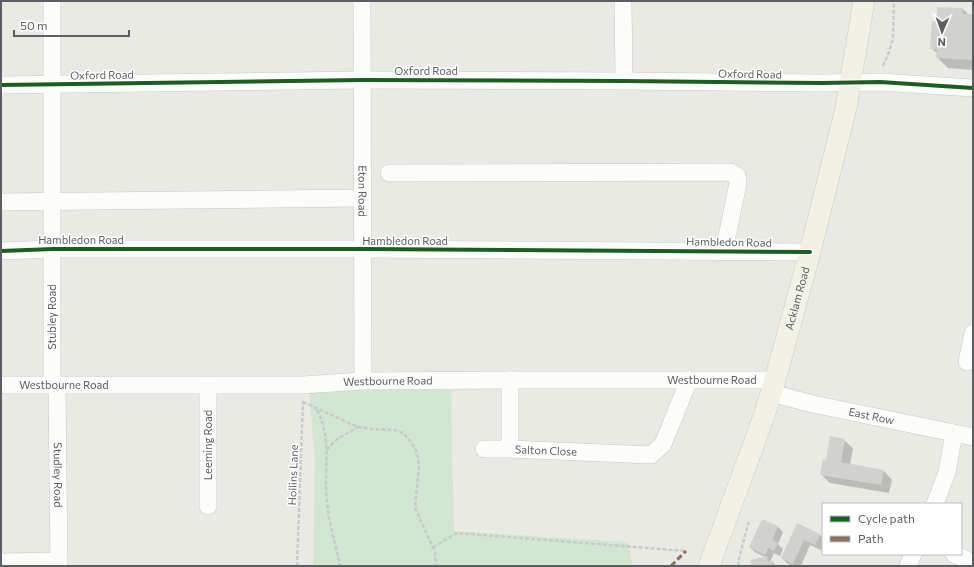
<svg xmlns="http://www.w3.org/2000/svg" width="974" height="567" viewBox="0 0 974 567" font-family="Commissioner,sans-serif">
<rect width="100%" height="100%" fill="#eaeae5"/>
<path fill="#d2e7d1" d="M 309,390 L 451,390 L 454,531 L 628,542 L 633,566 L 313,566 L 315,461 Z"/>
<g fill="#0003">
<path d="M 963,9 L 969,15 L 973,15 L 973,70 L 948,68 L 937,57 L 938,54 L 931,48 L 937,23 Z"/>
<path d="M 844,440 L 853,448 L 850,465 L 884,471 L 892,480 L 889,493 L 830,483 L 821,474 L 827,461 Z"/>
<path d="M 797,524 L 819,534 L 823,538 L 823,544 L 821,550 L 810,545 L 801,566 L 793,566 L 788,564 L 782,558 Z"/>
<path d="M 777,526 L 783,532 L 778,544 L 783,549 L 780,556 L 774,553 L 770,562 L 772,561 L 776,566 L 753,566 L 766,557 L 756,553 L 750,547 Z"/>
</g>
<g fill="#d1d1ce">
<path d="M 937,7 L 963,8 L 963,14 L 973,14 L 973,60 L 936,58 L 937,49 L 930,49 L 932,21 L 936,22 Z"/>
<path d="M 830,436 L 845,439 L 841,462 L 884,470 L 881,485 L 820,475 L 823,459 L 826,460 Z"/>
<path d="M 762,519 L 778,526 L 772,540 L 778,543 L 774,551 L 768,548 L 765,555 L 749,547 Z"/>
<path d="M 797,523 L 820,534 L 815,545 L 804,540 L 793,564 L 781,558 Z"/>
<path d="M 767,556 L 768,561 L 772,560 L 773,566 L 752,566 L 750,560 Z"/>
</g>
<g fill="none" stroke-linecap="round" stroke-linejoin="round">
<defs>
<g id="minor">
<path id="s1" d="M 362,1 L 363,381"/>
<path d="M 623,1 L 624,81"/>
<path d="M 1,85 L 362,80 L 624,81 L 822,83 L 880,82 L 973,88"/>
<path d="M 389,173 L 730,172 L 737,176 L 738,183 L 724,251"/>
<path d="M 1,202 L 362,198"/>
<path d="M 1,251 L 53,249 L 362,249 L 810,252"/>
<path d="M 967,362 L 973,333"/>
<path id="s2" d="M 510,380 L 510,449 L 651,455 L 663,444 L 689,380"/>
<path id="s3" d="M 1,385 L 303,385 L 363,381 L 510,380 L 775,380"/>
<path d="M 52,385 L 52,1"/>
<path id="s4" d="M 57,385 L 59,566"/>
<path id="s5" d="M 771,393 L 813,404 L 973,437"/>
<path d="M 484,449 L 510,449"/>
<path d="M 935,504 L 947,472 L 954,433"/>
<path d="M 208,506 L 208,385"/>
<path d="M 954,554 L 973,563"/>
<path d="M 1,562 L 59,561"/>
<path d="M 908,566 L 913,554"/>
</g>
<g id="major">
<path id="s6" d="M 709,566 L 764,416 L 775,380 L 810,252 L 846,108 L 864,1"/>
</g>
</defs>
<use href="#minor" stroke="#c7c7c7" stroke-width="18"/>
<use href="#major" stroke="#d2cbb4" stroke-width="22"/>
<g stroke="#c7cbc9" stroke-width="2.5" stroke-dasharray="4 2" stroke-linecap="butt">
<path d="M 883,66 L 889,52 L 893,38 L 894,1"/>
<path d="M 303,402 L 358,427 L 372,429 L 395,430 L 403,433 L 411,442 L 417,452 L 419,466 L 415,508 L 435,552 L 436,566"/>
<path d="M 317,410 C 333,441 323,470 327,503 C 329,524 336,545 340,566"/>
<path d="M 327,450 L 337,439 L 358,427"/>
<path d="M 433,547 L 457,533 L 686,551"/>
<path d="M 297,566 L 303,401"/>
<path d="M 739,566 L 738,562 L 749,521"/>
</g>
<use href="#minor" stroke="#fcfcfb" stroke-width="17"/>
<use href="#major" stroke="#f2f1e7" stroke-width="21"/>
<path stroke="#8d6e63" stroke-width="3" stroke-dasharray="6 3" stroke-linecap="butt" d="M 671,566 L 686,551"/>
<defs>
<g id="cycleway">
<path d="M 1,85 L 362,80 L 624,81 L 822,83 L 880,82 L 973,88"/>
<path d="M 1,251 L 53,249 L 362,249 L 810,252"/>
</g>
</defs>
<use href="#cycleway" stroke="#fff" stroke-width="6"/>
<use href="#cycleway" stroke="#1b5e20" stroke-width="4"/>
</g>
<g text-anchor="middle" stroke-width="3" stroke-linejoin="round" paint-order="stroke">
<g font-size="11" fill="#5b5e63" stroke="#fff">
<text x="426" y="75">Oxford Road</text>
<text transform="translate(750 74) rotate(1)" y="4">Oxford Road</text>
<text transform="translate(102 75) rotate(-1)" y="4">Oxford Road</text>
<text dy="4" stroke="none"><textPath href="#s1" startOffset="190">Eton Road</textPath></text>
<text x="81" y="244">Hambledon Road</text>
<text x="405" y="245">Hambledon Road</text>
<text transform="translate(729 242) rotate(1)" y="4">Hambledon Road</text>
<text dy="4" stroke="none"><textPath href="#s6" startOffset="282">Acklam Road</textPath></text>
<text transform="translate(52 317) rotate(-90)" y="4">Stubley Road</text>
<text dy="4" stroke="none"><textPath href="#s3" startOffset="711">Westbourne Road</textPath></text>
<text dy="4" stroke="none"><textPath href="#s3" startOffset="387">Westbourne Road</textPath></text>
<text dy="4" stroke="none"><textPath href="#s3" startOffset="63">Westbourne Road</textPath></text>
<text dy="4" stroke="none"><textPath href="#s5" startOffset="103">East Row</textPath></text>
<text transform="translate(208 445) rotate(-90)" y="4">Leeming Road</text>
<text dy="4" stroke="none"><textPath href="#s2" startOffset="105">Salton Close</textPath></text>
<text dy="4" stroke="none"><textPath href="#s4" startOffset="90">Studley Road</textPath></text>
<text transform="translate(293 475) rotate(-88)" y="4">Hollins Lane</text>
</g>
</g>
<rect width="974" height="567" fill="none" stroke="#5b5e63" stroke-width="4"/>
<rect x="822" y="503" width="140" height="52" fill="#ffffff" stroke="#bdbfc1"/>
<rect x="830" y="516" width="20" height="6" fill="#1b5e20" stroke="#bdbfc1"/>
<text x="858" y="523" font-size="12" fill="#5b5e63">Cycle path</text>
<rect x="830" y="536" width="20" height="6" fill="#8d6e63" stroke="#bdbfc1"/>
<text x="858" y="543" font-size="12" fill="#5b5e63">Path</text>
<g transform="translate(942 32) rotate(182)" stroke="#ffffff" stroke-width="3" paint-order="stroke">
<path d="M0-3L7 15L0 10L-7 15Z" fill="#5b5e63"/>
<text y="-6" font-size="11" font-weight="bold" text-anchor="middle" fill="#5b5e63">N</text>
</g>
<path d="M14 30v6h115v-6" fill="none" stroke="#5b5e63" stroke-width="2"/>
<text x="20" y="30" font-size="12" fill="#5b5e63" stroke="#ffffff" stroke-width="3" paint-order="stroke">50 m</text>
</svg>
